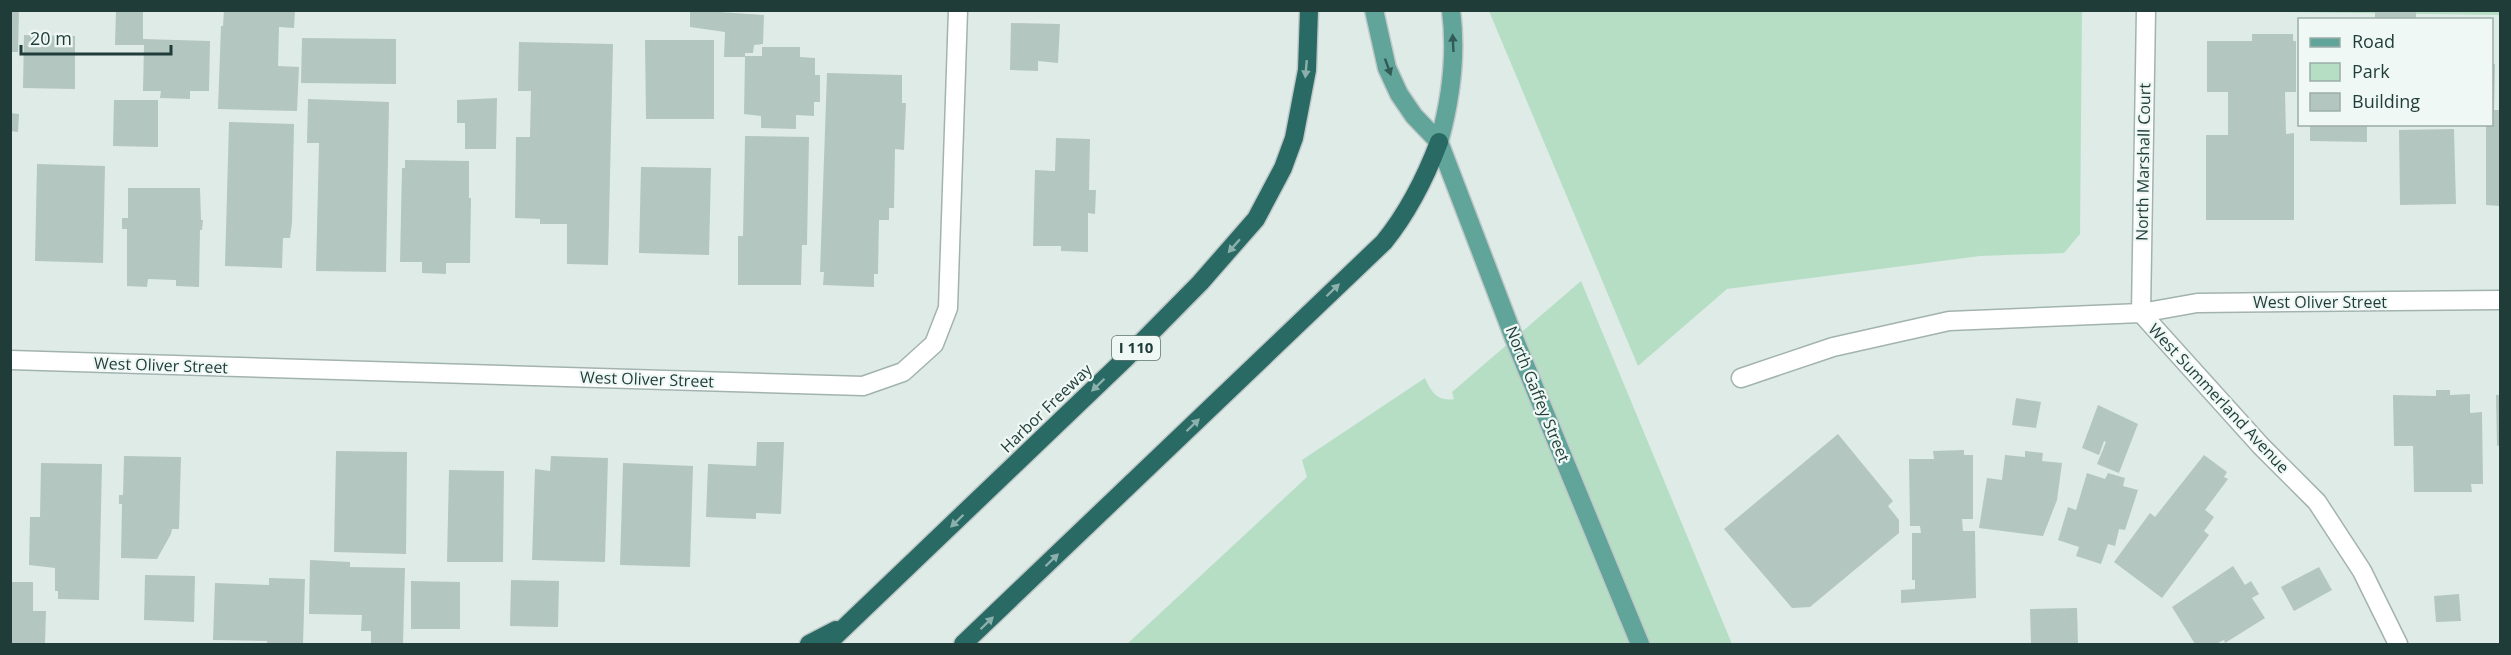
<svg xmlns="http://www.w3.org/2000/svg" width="2511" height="655" viewBox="0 0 2511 655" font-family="'Open Sans',sans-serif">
<rect width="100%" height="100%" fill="#dfebe7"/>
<g fill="#b6dec5">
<path d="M 2500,10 L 2500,15 L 2219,11 Z"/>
<path d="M 1489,11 L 2082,11 L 2080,234 L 2064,253 L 1980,256 L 1727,289 L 1638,366 Z"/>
<path d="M 1581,281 L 1732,644 L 1127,644 L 1307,477 L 1302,460 L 1425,378 C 1431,392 1438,402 1454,399 L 1452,392 Z"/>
</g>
<g fill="#b4c6c0">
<path d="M 10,10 L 19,10 L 18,52 L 10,52 Z"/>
<path d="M 116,10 L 143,10 L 143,39 L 210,41 L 209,91 L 190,91 L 190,99 L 160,98 L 161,91 L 143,91 L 144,45 L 115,45 Z"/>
<path d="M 224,10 L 295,10 L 294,28 L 279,27 L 278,66 L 299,67 L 297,111 L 218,109 L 221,26 L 223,26 Z"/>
<path d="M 690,10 L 764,15 L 763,44 L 754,45 L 753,53 L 745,53 L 745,56 L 762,56 L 762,47 L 800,47 L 800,57 L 815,58 L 815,75 L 820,75 L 820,102 L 814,102 L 814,116 L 796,115 L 796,129 L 761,128 L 761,116 L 744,114 L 745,57 L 724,57 L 725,32 L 690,27 Z"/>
<rect x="2375" y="10" width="41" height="10"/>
<path d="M 1011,23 L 1060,24 L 1058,63 L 1038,61 L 1038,71 L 1010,70 Z"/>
<path d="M 2252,34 L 2293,34 L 2293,41 L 2296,41 L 2296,92 L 2285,92 L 2286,134 L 2294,133 L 2294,220 L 2206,220 L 2206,135 L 2228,135 L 2228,92 L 2207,92 L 2207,41 L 2252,41 Z"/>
<path d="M 24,35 L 75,36 L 75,89 L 23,88 Z"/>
<path d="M 302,38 L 396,39 L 396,84 L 301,83 Z"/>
<path d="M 645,40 L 714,40 L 714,119 L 646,119 Z"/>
<path d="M 519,42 L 613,44 L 608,265 L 567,264 L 567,224 L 540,224 L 540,219 L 515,218 L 516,137 L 530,137 L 531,91 L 518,91 Z"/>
<path d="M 2492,64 L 2495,64 L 2494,110 L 2500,110 L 2500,206 L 2486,205 L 2486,124 L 2492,124 Z"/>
<path d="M 827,73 L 902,75 L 902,103 L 906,103 L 904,150 L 895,149 L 894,208 L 889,208 L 889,220 L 879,220 L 878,274 L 874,274 L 874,287 L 823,285 L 824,272 L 820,272 Z"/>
<path d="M 497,98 L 496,149 L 465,149 L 465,123 L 457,123 L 457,100 Z"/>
<path d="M 308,99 L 389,102 L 386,272 L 316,271 L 319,143 L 307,143 Z"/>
<path d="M 114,100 L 158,100 L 158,147 L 113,146 Z"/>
<path d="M 10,113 L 19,114 L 18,132 L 10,131 Z"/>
<path d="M 229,122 L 294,124 L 292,223 L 290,238 L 283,238 L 282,268 L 225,266 Z"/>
<path d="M 2310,124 L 2367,124 L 2367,142 L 2310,141 Z"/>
<path d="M 2454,129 L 2456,204 L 2400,205 L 2399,130 Z"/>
<path d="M 745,136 L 809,137 L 807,245 L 802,245 L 801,285 L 738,285 L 738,236 L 743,236 Z"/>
<path d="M 1056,138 L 1090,139 L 1089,190 L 1096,190 L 1095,214 L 1088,213 L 1088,252 L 1061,251 L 1061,246 L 1033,246 L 1035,170 L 1055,171 Z"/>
<path d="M 405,160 L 469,161 L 469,198 L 471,198 L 470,263 L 446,263 L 446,274 L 422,273 L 422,262 L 400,262 L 402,168 L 405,168 Z"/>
<path d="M 37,164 L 105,166 L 103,263 L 35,261 Z"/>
<path d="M 641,167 L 711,168 L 709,255 L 639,253 Z"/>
<path d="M 128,188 L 200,188 L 201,220 L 203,220 L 202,230 L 200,230 L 199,287 L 176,286 L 176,280 L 148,279 L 147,287 L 127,286 L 127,229 L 122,229 L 122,218 L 128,218 Z"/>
<path d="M 2436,390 L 2450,390 L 2450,395 L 2470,394 L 2470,413 L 2482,412 L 2483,484 L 2471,484 L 2472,492 L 2414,492 L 2413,446 L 2394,446 L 2393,395 L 2436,396 Z"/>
<path d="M 2496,395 L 2500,395 L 2500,445 L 2497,446 Z"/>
<path d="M 2016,398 L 2041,402 L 2036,428 L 2012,425 Z"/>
<path d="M 2098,405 L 2138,424 L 2119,473 L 2097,464 L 2106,442 L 2104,441 L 2099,455 L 2082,448 Z"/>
<path d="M 1838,434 L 1893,501 L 1888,506 L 1899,520 L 1899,533 L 1810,607 L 1792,608 L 1724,529 Z"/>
<path d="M 757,442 L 784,442 L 781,514 L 756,513 L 756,519 L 706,517 L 708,464 L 756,466 Z"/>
<path d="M 1964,450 L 1964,455 L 1973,455 L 1973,519 L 1962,519 L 1963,531 L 1975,531 L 1976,598 L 1901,603 L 1901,590 L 1915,589 L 1915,580 L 1912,580 L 1912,533 L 1921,533 L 1920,526 L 1910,526 L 1909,459 L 1934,459 L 1933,451 Z"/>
<path d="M 336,451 L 407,452 L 406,554 L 334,552 Z"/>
<path d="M 2025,451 L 2043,453 L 2042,461 L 2062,463 L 2057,500 L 2043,536 L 1979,528 L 1987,478 L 2002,480 L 2005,455 L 2025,457 Z"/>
<path d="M 2204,455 L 2227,472 L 2224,477 L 2228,479 L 2205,510 L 2214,517 L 2204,531 L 2209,535 L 2162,598 L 2114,562 L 2150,513 L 2155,517 Z"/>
<path d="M 124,456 L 181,457 L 179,529 L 172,529 L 171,534 L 157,559 L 121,558 L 122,504 L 119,504 L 119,495 L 123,495 Z"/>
<path d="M 551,456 L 608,458 L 605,562 L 532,560 L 535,469 L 550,471 Z"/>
<path d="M 41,463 L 102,464 L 99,600 L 58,599 L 58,591 L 55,591 L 55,568 L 29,565 L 30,517 L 40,517 Z"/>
<path d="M 623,463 L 693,466 L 690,567 L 620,565 Z"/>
<path d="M 449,470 L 504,471 L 503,562 L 447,562 Z"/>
<path d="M 2087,473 L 2105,479 L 2108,473 L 2125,478 L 2123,486 L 2138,490 L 2125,530 L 2119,529 L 2115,546 L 2108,544 L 2101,564 L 2076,556 L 2079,547 L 2058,540 L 2068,507 L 2076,510 Z"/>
<path d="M 310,560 L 350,562 L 350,567 L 405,568 L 403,644 L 371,644 L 371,631 L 361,631 L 362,615 L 309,614 Z"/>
<path d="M 2233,566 L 2245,585 L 2251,581 L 2259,594 L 2252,598 L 2265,618 L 2225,643 L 2224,640 L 2216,644 L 2195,644 L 2172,607 Z"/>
<path d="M 2319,567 L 2332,590 L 2294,611 L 2281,587 Z"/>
<path d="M 145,575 L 195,576 L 194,622 L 144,620 Z"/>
<path d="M 269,578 L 305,579 L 303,644 L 267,644 L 267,641 L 213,640 L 215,583 L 269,585 Z"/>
<path d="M 511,580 L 559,581 L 558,627 L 510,626 Z"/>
<path d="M 411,581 L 460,582 L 460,629 L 411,629 Z"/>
<path d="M 12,582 L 33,582 L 33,611 L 46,611 L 45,644 L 10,644 Z"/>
<path d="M 2459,594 L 2461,621 L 2436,622 L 2434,596 Z"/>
<path d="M 2077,608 L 2078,644 L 2031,644 L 2030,609 Z"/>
</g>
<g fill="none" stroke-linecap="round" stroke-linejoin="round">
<defs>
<g id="street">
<path d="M 2146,10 L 2141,313 L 2197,303 L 2500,300"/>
<path d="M 10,360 L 863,386 L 903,372 L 934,344 L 948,308 L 958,10"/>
<path d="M 1741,378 L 1833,347 L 1949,321 L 2141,313 L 2261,446 L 2317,502 L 2362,571 L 2398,644"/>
</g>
<g id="primary">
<path d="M 1374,10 L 1387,68 L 1399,94 L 1414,116 L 1439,142 L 1514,338 L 1640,644"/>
<path d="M 1439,142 C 1451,99 1457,56 1451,10"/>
</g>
<g id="highway">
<path d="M 809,644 L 836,630"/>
<path d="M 827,644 L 1125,359 L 1200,283 L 1256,219 L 1283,168 L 1294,138 L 1307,70 L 1309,10"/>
<path d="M 963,644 L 1384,242 C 1409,211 1425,179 1439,142"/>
</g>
</defs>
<use href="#street" stroke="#a2b3af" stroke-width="21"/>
<use href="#primary" stroke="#c0c8c7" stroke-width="21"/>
<use href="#highway" stroke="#c0c8c7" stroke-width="21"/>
<use href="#street" stroke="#fff" stroke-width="18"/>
<use href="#primary" stroke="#60a49a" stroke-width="18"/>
<use href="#highway" stroke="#296a64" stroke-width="18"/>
</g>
<defs><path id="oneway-solid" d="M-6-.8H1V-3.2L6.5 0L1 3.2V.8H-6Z" transform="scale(1.5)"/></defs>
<g fill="#325b55">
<use href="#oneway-solid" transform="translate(1453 43) rotate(-93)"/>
<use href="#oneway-solid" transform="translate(1388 67) rotate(70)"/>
</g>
<g fill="#8cb1ac">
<use href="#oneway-solid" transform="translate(1306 69) rotate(95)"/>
<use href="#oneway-solid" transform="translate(1234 246) rotate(131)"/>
<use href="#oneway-solid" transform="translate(1333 290) rotate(-44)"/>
<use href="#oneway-solid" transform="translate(1098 385) rotate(136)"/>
<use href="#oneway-solid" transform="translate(1193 425) rotate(-44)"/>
<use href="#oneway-solid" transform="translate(957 521) rotate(136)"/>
<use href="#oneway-solid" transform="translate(1052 560) rotate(-44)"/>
<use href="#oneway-solid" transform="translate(987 623) rotate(-44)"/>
</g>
<g text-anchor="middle" stroke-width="4.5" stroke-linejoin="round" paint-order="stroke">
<rect fill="#eff8f4" stroke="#5d7470" stroke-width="1.5" x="1112" y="336" width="48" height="24" rx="4.5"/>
<g font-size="15" font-weight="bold" fill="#1f3c38">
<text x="1136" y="353">I 110</text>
</g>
<g font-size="16" fill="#1f3c38" stroke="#eff8f4">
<text transform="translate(2143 162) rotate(-89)" y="6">North Marshall Court</text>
<text x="2320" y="308">West Oliver Street</text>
<text transform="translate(161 365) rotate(2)" y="6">West Oliver Street</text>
<text transform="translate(647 379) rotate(2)" y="6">West Oliver Street</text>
<text transform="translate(1538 394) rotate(68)" y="6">North Gaffey Street</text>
<text transform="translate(2219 398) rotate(47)" y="6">West Summerland Avenue</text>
<text transform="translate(1046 408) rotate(-44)" y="6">Harbor Freeway</text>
</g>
</g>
<rect width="2511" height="655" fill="none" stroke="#1f3c38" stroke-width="24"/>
<rect x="2298" y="18" width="195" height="108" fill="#eff8f4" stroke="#9cada9" stroke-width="1.5"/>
<rect x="2310" y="38" width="30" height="9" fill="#60a49a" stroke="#9cada9" stroke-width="1.5"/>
<text x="2352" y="48" font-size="18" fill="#1f3c38">Road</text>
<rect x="2310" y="63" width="30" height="18" fill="#b6dec5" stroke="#9cada9" stroke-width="1.5"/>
<text x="2352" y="78" font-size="18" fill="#1f3c38">Park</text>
<rect x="2310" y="93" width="30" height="18" fill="#b4c6c0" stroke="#9cada9" stroke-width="1.5"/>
<text x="2352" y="108" font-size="18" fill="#1f3c38">Building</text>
<path d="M21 45v9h150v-9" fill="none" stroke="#1f3c38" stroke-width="3"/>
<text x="30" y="45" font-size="18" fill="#1f3c38" stroke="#eff8f4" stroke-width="4.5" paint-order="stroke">20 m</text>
</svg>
